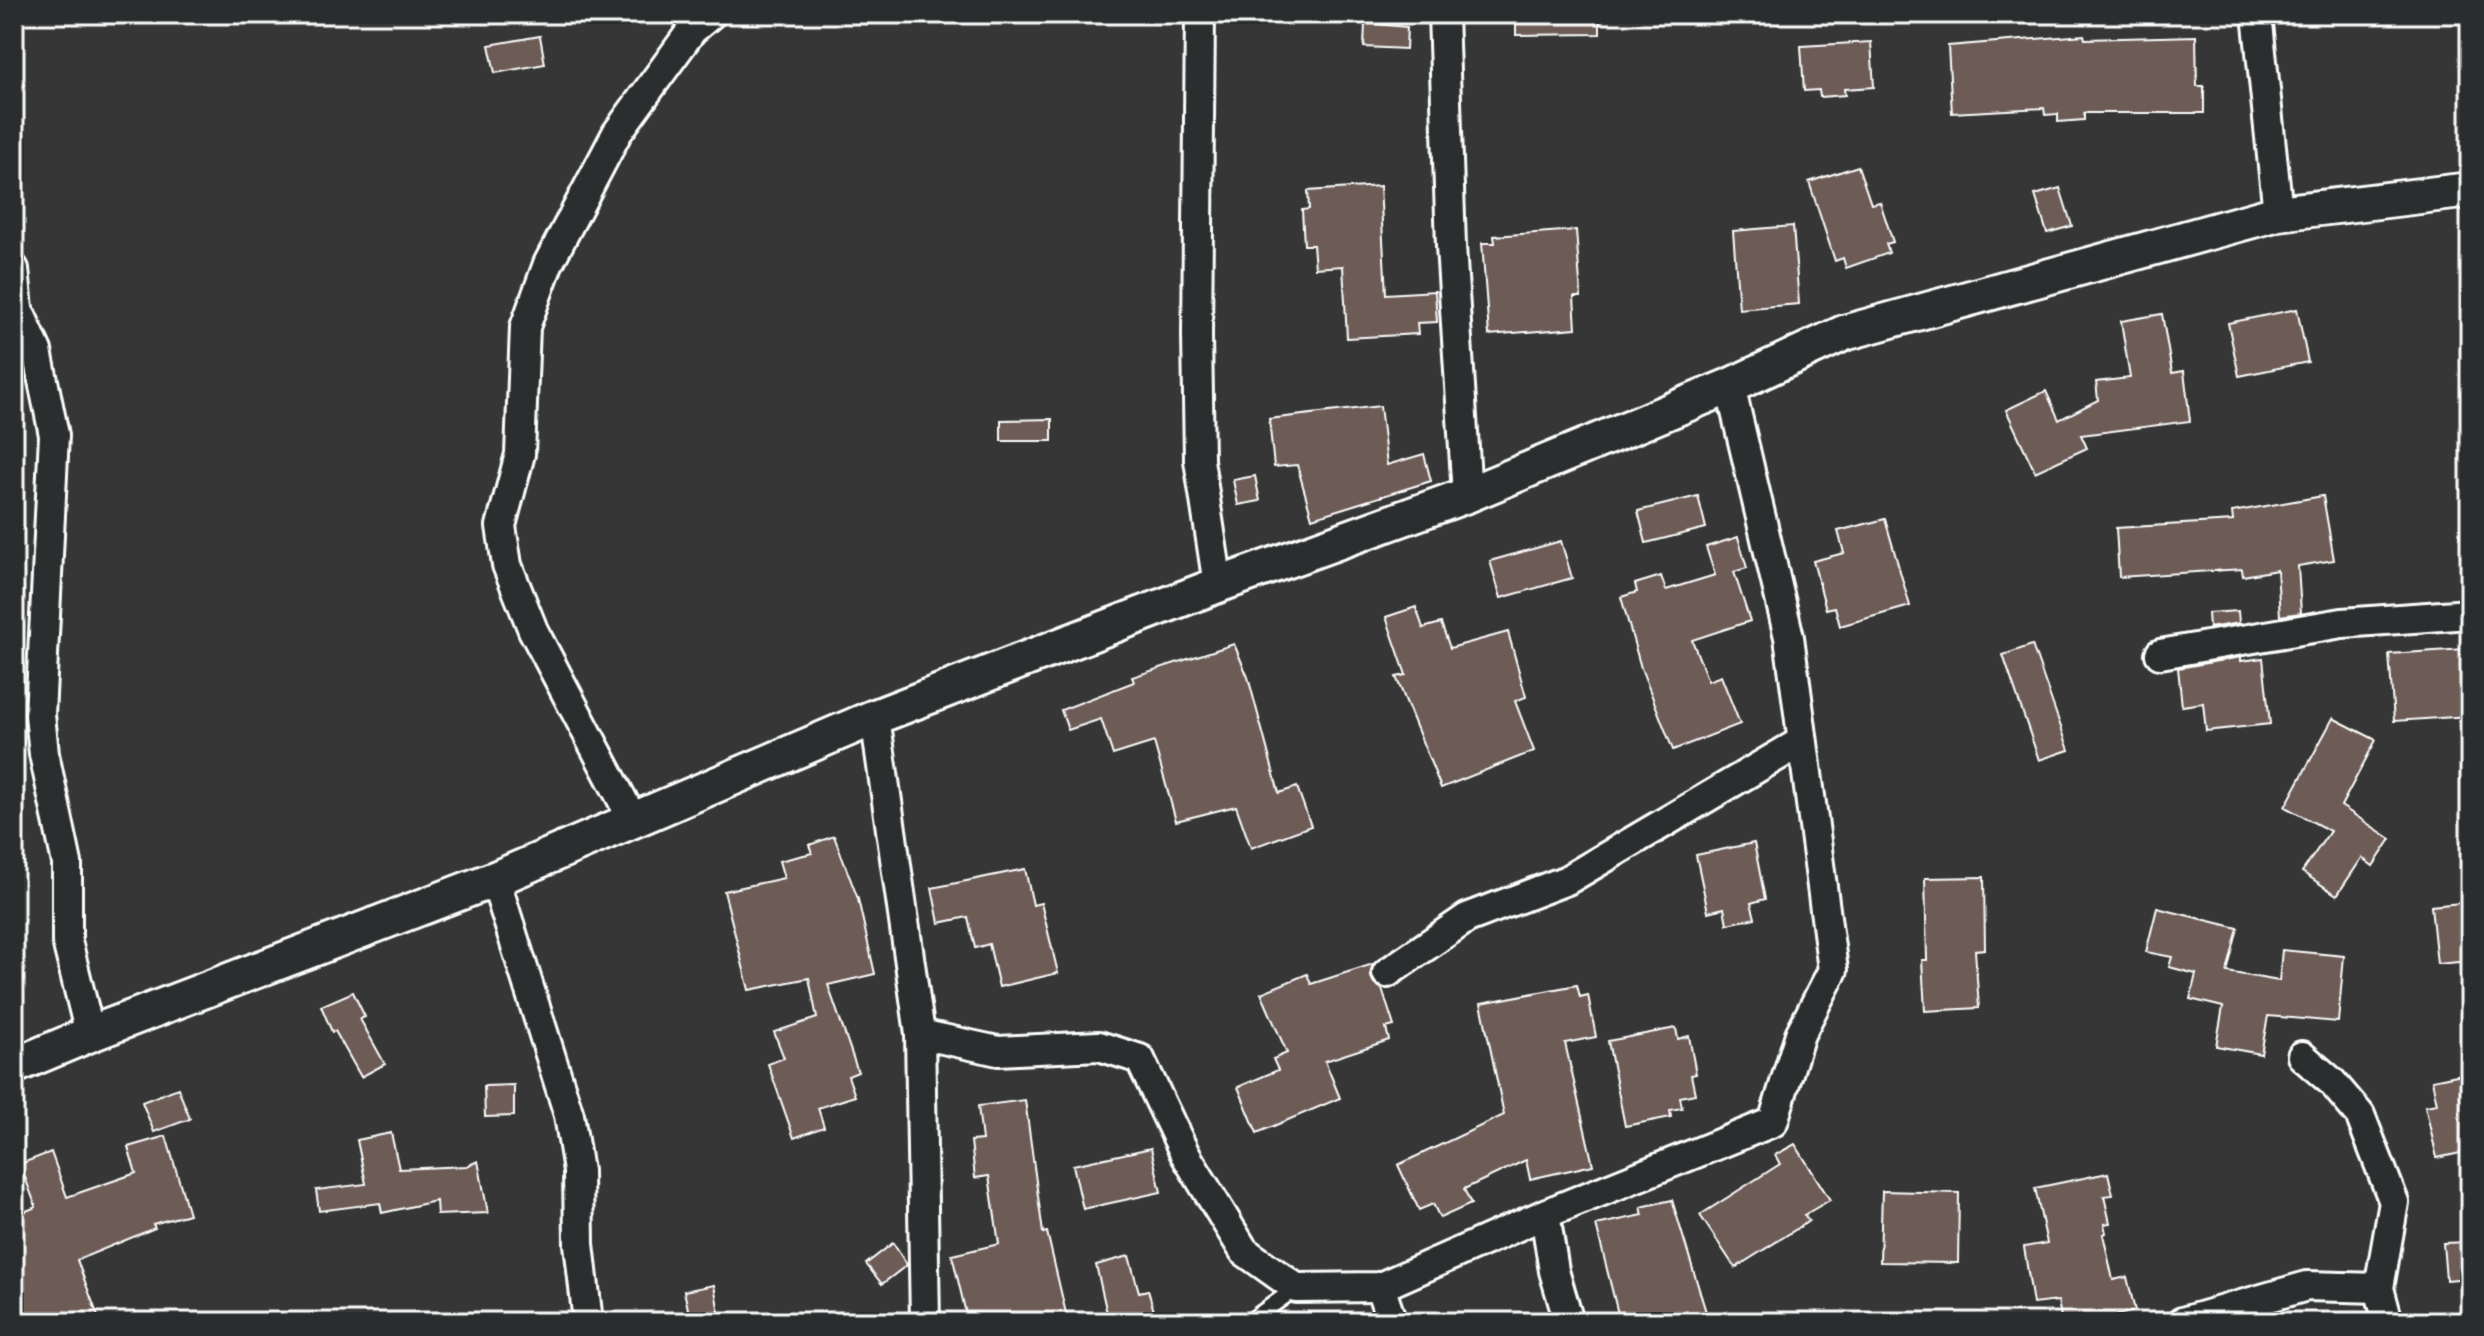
<svg xmlns="http://www.w3.org/2000/svg" width="2484" height="1336" viewBox="0 0 2484 1336" font-family="Mali,sans-serif">
<rect width="100%" height="100%" fill="#373636"/>
<filter id="ink" filterUnits="userSpaceOnUse"><feTurbulence type="fractalNoise" baseFrequency=".0125" numOctaves="2"/><feDisplacementMap in="SourceGraphic" scale="16" xChannelSelector="R" yChannelSelector="G"/><feConvolveMatrix kernelMatrix="1 2 1 2 8 2 1 2 1" color-interpolation-filters="sRGB"/></filter>
<g filter="url(#ink)">
<g fill="#6d5c57" stroke="#fff" stroke-width="2">
<path d="M 1516,14 L 1600,14 L 1600,34 L 1516,35 Z"/>
<path d="M 1365,23 L 1407,27 L 1406,49 L 1364,47 Z"/>
<path d="M 2084,35 L 2085,39 L 2196,36 L 2197,86 L 2204,86 L 2204,113 L 2084,113 L 2084,120 L 2058,122 L 2058,114 L 2045,115 L 2044,108 L 1952,113 L 1948,46 Z"/>
<path d="M 540,36 L 545,64 L 495,73 L 489,45 Z"/>
<path d="M 1871,42 L 1874,87 L 1844,89 L 1845,95 L 1820,97 L 1819,90 L 1804,91 L 1801,46 Z"/>
<path d="M 1858,166 L 1871,204 L 1880,202 L 1893,242 L 1886,244 L 1889,253 L 1846,268 L 1843,258 L 1835,261 L 1809,182 Z"/>
<path d="M 1380,186 L 1386,294 L 1435,291 L 1437,322 L 1417,323 L 1418,334 L 1347,338 L 1343,266 L 1315,268 L 1313,245 L 1304,245 L 1302,210 L 1309,209 L 1308,191 Z"/>
<path d="M 2060,188 L 2072,226 L 2047,233 L 2035,195 Z"/>
<path d="M 1793,226 L 1799,304 L 1739,309 L 1733,231 Z"/>
<path d="M 1576,230 L 1581,297 L 1574,297 L 1576,328 L 1489,335 L 1482,243 L 1495,243 L 1494,236 Z"/>
<path d="M 2297,309 L 2308,362 L 2239,376 L 2228,323 Z"/>
<path d="M 2162,314 L 2172,373 L 2184,371 L 2190,421 L 2081,435 L 2087,448 L 2035,472 L 2006,410 L 2046,391 L 2059,420 L 2098,400 L 2096,382 L 2130,378 L 2121,321 Z"/>
<path d="M 1380,406 L 1387,465 L 1424,454 L 1431,481 L 1312,518 L 1297,465 L 1274,467 L 1269,419 Z"/>
<path d="M 1052,419 L 1052,441 L 1001,441 L 1001,420 Z"/>
<path d="M 1255,476 L 1260,501 L 1238,505 L 1233,480 Z"/>
<path d="M 1698,496 L 1706,528 L 1646,543 L 1638,511 Z"/>
<path d="M 2323,496 L 2334,560 L 2298,566 L 2301,613 L 2280,616 L 2277,570 L 2243,576 L 2242,569 L 2119,577 L 2116,528 L 2233,521 L 2232,512 Z"/>
<path d="M 1885,519 L 1910,606 L 1840,626 L 1835,607 L 1826,609 L 1813,561 L 1844,553 L 1838,531 Z"/>
<path d="M 1738,537 L 1747,568 L 1734,572 L 1750,621 L 1692,640 L 1708,681 L 1721,676 L 1740,724 L 1673,750 L 1641,668 L 1621,597 L 1637,592 L 1635,584 L 1661,576 L 1666,590 L 1715,575 L 1706,547 Z"/>
<path d="M 1561,541 L 1572,578 L 1501,598 L 1490,561 Z"/>
<path d="M 1416,607 L 1423,628 L 1441,623 L 1450,648 L 1508,632 L 1526,697 L 1515,701 L 1534,751 L 1441,788 L 1396,677 L 1406,675 L 1386,617 Z"/>
<path d="M 2238,611 L 2239,623 L 2209,628 L 2208,613 Z"/>
<path d="M 1234,644 L 1248,677 L 1279,793 L 1297,787 L 1311,826 L 1251,848 L 1236,806 L 1176,821 L 1154,742 L 1113,755 L 1101,719 L 1068,730 L 1061,710 L 1134,682 L 1132,677 Z"/>
<path d="M 2032,645 L 2069,750 L 2039,760 L 2003,655 Z"/>
<path d="M 2465,649 L 2467,675 L 2470,675 L 2470,716 L 2394,721 L 2389,654 Z"/>
<path d="M 2241,657 L 2241,661 L 2263,658 L 2270,724 L 2206,731 L 2203,703 L 2182,706 L 2178,668 Z"/>
<path d="M 2333,718 L 2376,740 L 2341,806 L 2391,839 L 2373,866 L 2362,858 L 2337,895 L 2302,872 L 2330,831 L 2285,807 Z"/>
<path d="M 834,836 L 858,899 L 875,974 L 828,985 L 858,1072 L 848,1076 L 855,1096 L 818,1108 L 824,1127 L 794,1138 L 768,1064 L 784,1058 L 774,1032 L 817,1018 L 809,978 L 749,990 L 724,891 L 784,878 L 779,861 L 812,853 L 809,845 Z"/>
<path d="M 1754,843 L 1765,899 L 1751,903 L 1755,918 L 1727,924 L 1724,908 L 1708,912 L 1696,855 Z"/>
<path d="M 1025,869 L 1033,905 L 1041,903 L 1058,973 L 999,987 L 989,944 L 975,948 L 968,917 L 939,923 L 932,888 Z"/>
<path d="M 1984,877 L 1985,949 L 1975,950 L 1979,1008 L 1925,1011 L 1922,960 L 1927,960 L 1925,878 Z"/>
<path d="M 2470,902 L 2470,961 L 2437,964 L 2431,906 Z"/>
<path d="M 2157,908 L 2238,928 L 2227,972 L 2279,981 L 2282,950 L 2344,956 L 2338,1022 L 2268,1016 L 2261,1054 L 2216,1046 L 2223,1007 L 2190,999 L 2196,974 L 2169,967 L 2172,957 L 2146,952 Z"/>
<path d="M 1373,964 L 1370,975 L 1374,983 L 1382,989 L 1394,1026 L 1386,1028 L 1389,1040 L 1325,1061 L 1340,1098 L 1257,1133 L 1238,1087 L 1278,1070 L 1273,1059 L 1287,1053 L 1261,993 L 1307,974 L 1311,984 Z"/>
<path d="M 1577,985 L 1580,997 L 1588,995 L 1596,1037 L 1565,1043 L 1593,1165 L 1530,1179 L 1526,1160 L 1464,1189 L 1471,1204 L 1440,1218 L 1433,1204 L 1419,1210 L 1398,1165 L 1504,1115 L 1481,1003 Z"/>
<path d="M 353,992 L 365,1017 L 360,1019 L 385,1064 L 361,1077 L 335,1031 L 332,1032 L 321,1006 Z"/>
<path d="M 1676,1028 L 1678,1039 L 1689,1036 L 1696,1074 L 1691,1075 L 1695,1094 L 1680,1097 L 1682,1108 L 1670,1110 L 1671,1117 L 1625,1126 L 1608,1041 Z"/>
<path d="M 2462,1074 L 2464,1087 L 2470,1086 L 2470,1151 L 2437,1158 L 2425,1106 L 2437,1104 L 2432,1080 Z"/>
<path d="M 514,1085 L 514,1116 L 485,1117 L 484,1086 Z"/>
<path d="M 178,1088 L 190,1119 L 154,1132 L 142,1102 Z"/>
<path d="M 1025,1100 L 1043,1233 L 1047,1232 L 1068,1322 L 968,1322 L 952,1255 L 999,1244 L 989,1176 L 975,1178 L 971,1141 L 982,1140 L 978,1106 Z"/>
<path d="M 391,1133 L 399,1169 L 467,1166 L 478,1161 L 488,1213 L 437,1215 L 436,1201 L 382,1213 L 380,1203 L 319,1211 L 316,1190 L 366,1184 L 357,1140 Z"/>
<path d="M 166,1136 L 189,1214 L 153,1224 L 155,1228 L 77,1260 L 100,1322 L 26,1322 L 19,1301 L 14,1303 L 14,1216 L 36,1207 L 20,1164 L 51,1152 L 67,1197 L 136,1173 L 128,1147 Z"/>
<path d="M 1795,1144 L 1830,1200 L 1804,1215 L 1809,1221 L 1735,1268 L 1700,1215 L 1780,1164 L 1775,1155 Z"/>
<path d="M 1151,1148 L 1161,1192 L 1083,1209 L 1073,1165 Z"/>
<path d="M 2108,1173 L 2113,1195 L 2104,1196 L 2110,1223 L 2104,1224 L 2106,1233 L 2103,1234 L 2113,1280 L 2127,1277 L 2135,1311 L 2086,1322 L 2062,1322 L 2058,1301 L 2033,1304 L 2024,1247 L 2047,1243 L 2035,1188 Z"/>
<path d="M 1882,1191 L 1959,1193 L 1958,1263 L 1880,1262 Z"/>
<path d="M 1672,1200 L 1709,1322 L 1620,1322 L 1596,1225 L 1643,1215 L 1641,1207 Z"/>
<path d="M 2470,1242 L 2470,1278 L 2446,1280 L 2443,1243 Z"/>
<path d="M 893,1243 L 907,1265 L 882,1284 L 866,1264 Z"/>
<path d="M 1129,1256 L 1139,1292 L 1148,1290 L 1157,1322 L 1109,1322 L 1096,1265 Z"/>
<path d="M 714,1285 L 719,1313 L 690,1318 L 684,1291 Z"/>
</g>
<g fill="none" stroke-linecap="round" stroke-linejoin="round">
<defs>
<path id="service" d="M 1249,1322 L 1296,1288"/>
<g id="minor">
<path d="M 1200,14 L 1197,335 L 1199,460 L 1218,585"/>
<path d="M 1443,14 L 1451,246 L 1467,495"/>
<path d="M 2257,14 L 2278,213"/>
<path d="M 14,269 L 18,309 L 37,351 L 54,435 L 40,715 L 44,754 L 67,863 L 67,941 L 90,1034"/>
<path d="M 2160,654 L 2342,623 L 2470,614"/>
<path d="M 875,717 L 920,1034 L 925,1322"/>
<path d="M 633,820 L 533,630 L 507,565 L 501,526 L 520,454 L 525,327 L 548,264 L 617,133 L 692,30 L 711,14"/>
<path d="M 495,879 L 569,1115 L 578,1171 L 579,1244 L 588,1322"/>
<path d="M 1387,973 L 1467,918 L 1567,880 L 1801,742"/>
<path d="M 920,1034 L 998,1051 L 1099,1046 L 1140,1059 L 1185,1154 L 1244,1251 L 1296,1288 L 1380,1287 L 1545,1214 L 1773,1122 L 1800,1034 L 1833,970 L 1789,637 L 1730,386"/>
<path d="M 2302,1056 L 2332,1082 L 2360,1115 L 2394,1202 L 2379,1288 L 2388,1322"/>
<path d="M 1545,1214 L 1554,1271 L 1569,1322"/>
<path d="M 1380,1287 L 1392,1322"/>
<path d="M 2182,1322 L 2307,1286 L 2379,1288"/>
</g>
<path id="tertiary" d="M 14,1066 L 90,1034 L 495,879 L 875,717 L 1218,585 L 1467,495 L 1730,386 L 1844,333 L 2278,213 L 2470,190"/>
</defs>
<use href="#service" stroke="#fff" stroke-width="20"/>
<use href="#minor" stroke="#fff" stroke-width="34"/>
<use href="#tertiary" stroke="#fff" stroke-width="40"/>
<use href="#service" stroke="#2a2d2e" stroke-width="14"/>
<use href="#minor" stroke="#2a2d2e" stroke-width="28"/>
<use href="#tertiary" stroke="#2a2d2e" stroke-width="34"/>
</g>
</g>
<rect width="2484" height="1336" fill="none" stroke="#2a2d2e" stroke-width="48"/>
<rect x="24" y="24" width="2436" height="1288" fill="none" stroke="#fff" stroke-width="3" filter="url(#ink)"/>
</svg>
